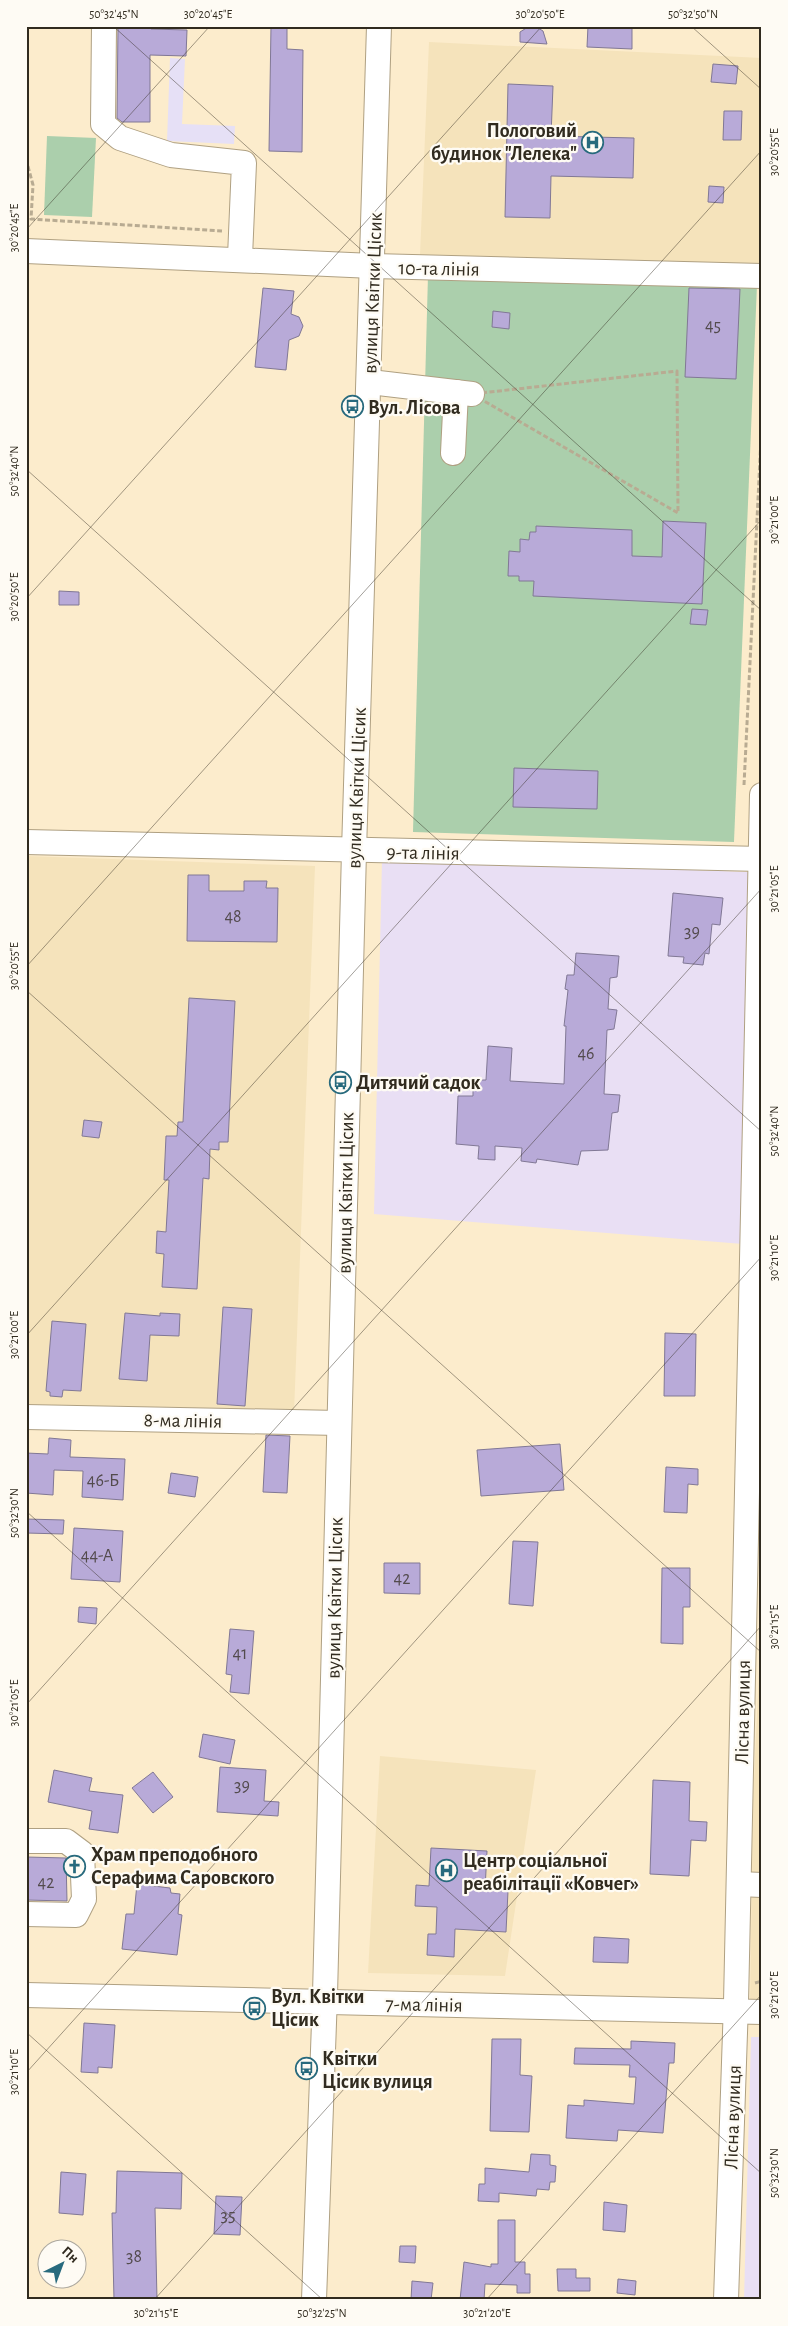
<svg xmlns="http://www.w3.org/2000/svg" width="788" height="2326" viewBox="0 0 788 2326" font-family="'Alegreya Sans',sans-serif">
<rect width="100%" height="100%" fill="#fceccc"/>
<g fill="#f5e3bb">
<path d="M 429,42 L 762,58 L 760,271 L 420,255 Z"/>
<path d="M 26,856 L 315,866 L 294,1413 L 26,1404 Z"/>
<path d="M 762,1605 L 762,2003 L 750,2002 L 753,1801 Z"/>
<path d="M 380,1756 L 536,1770 L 505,1976 L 368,1973 Z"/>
</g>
<path fill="#e6e0f6" d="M 170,58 L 185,59 L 182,124 L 235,126 L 234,144 L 167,141 Z"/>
<g fill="#e9dff4">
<path d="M 382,859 L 749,872 L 743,1244 L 374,1214 Z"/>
<path d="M 751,2037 L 762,2037 L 762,2300 L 744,2300 Z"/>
</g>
<g fill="#abcfac">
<path d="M 47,136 L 96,138 L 92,217 L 44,215 Z"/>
<path d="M 428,275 L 757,285 L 734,842 L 413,832 Z"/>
</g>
<g fill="#b8aad8" stroke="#817895">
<path d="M 118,26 L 151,26 L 151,29 L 187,30 L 186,56 L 150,55 L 150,122 L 122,122 L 117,118 Z"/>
<path d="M 271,26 L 287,26 L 287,49 L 303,50 L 302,152 L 269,151 Z"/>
<path d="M 535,26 L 543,31 L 547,44 L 520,42 L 520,32 L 528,27 Z"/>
<path d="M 588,26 L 632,26 L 632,49 L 587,47 Z"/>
<path d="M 713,64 L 738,66 L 736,84 L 711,82 Z"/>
<path d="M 508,84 L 553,86 L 551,136 L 634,138 L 633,178 L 551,176 L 550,218 L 505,217 Z"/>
<path d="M 724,111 L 742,111 L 741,140 L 723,140 Z"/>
<path d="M 709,186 L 724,187 L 723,203 L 708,202 Z"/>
<path d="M 263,288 L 294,291 L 291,314 L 299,317 L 303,326 L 299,336 L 289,340 L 286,370 L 255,367 Z"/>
<path d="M 689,288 L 740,289 L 736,379 L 685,377 Z"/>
<path d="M 493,311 L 510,313 L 509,329 L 492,327 Z"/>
<path d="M 663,521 L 706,523 L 702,604 L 533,596 L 534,581 L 519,581 L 519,576 L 508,576 L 509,551 L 520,552 L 520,539 L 529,540 L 530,532 L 536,532 L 536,526 L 632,530 L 632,556 L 662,557 Z"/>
<path d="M 59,591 L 79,592 L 79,605 L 59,605 Z"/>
<path d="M 692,609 L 708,610 L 706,625 L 690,624 Z"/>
<path d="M 514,768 L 598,771 L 597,809 L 513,807 Z"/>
<path d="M 188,875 L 209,875 L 209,891 L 244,891 L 244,881 L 267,881 L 266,888 L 278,888 L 277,942 L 187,941 Z"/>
<path d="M 673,893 L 723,898 L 720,925 L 712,924 L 709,954 L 705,953 L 703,965 L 683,963 L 684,957 L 668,956 Z"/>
<path d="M 576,953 L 619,956 L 617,977 L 610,978 L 608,1009 L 617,1010 L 614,1029 L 607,1030 L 604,1094 L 620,1095 L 618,1112 L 612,1113 L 608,1150 L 581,1151 L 578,1165 L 537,1159 L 536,1163 L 521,1161 L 522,1148 L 495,1146 L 495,1160 L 478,1159 L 479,1146 L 456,1144 L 458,1096 L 473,1096 L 473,1080 L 486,1080 L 488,1046 L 512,1048 L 510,1081 L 564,1084 L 566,1026 L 564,1026 L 568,990 L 565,989 L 567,975 L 574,975 Z"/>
<path d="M 189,998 L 235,1001 L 228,1142 L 219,1142 L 219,1150 L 210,1149 L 209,1179 L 203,1178 L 197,1289 L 162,1287 L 164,1254 L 156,1253 L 157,1231 L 166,1232 L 169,1180 L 164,1180 L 166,1136 L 177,1136 L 178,1122 L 183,1122 Z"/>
<path d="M 84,1120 L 102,1122 L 99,1138 L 82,1136 Z"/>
<path d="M 223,1307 L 252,1309 L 245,1406 L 217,1404 Z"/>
<path d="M 125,1313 L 160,1316 L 160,1313 L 180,1314 L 179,1336 L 150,1335 L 147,1381 L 119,1379 Z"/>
<path d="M 52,1321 L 86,1324 L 81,1391 L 63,1390 L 62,1397 L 50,1396 L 50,1392 L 46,1391 Z"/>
<path d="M 665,1333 L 696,1334 L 695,1396 L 664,1396 Z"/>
<path d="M 266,1435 L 290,1436 L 287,1493 L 263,1492 Z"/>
<path d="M 49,1438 L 71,1440 L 70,1457 L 125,1459 L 123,1500 L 82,1497 L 83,1471 L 54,1470 L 53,1495 L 26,1493 L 26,1453 L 48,1454 Z"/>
<path d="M 560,1444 L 564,1490 L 481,1496 L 477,1450 Z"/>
<path d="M 666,1467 L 698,1469 L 698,1485 L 688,1484 L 687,1513 L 664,1512 Z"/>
<path d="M 171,1473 L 198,1477 L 195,1497 L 168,1493 Z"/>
<path d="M 26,1519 L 64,1520 L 63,1534 L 26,1533 Z"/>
<path d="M 74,1528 L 123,1531 L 120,1582 L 71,1579 Z"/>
<path d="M 513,1541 L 538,1542 L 533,1606 L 509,1604 Z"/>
<path d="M 384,1563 L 420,1563 L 420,1594 L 384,1593 Z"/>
<path d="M 662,1568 L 690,1568 L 690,1607 L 683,1607 L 683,1644 L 661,1643 Z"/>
<path d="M 79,1607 L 97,1608 L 96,1624 L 78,1622 Z"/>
<path d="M 230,1629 L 254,1631 L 249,1694 L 230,1692 L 232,1675 L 226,1674 Z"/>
<path d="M 203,1734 L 235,1740 L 230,1764 L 199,1757 Z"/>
<path d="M 220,1767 L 266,1770 L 264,1801 L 279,1802 L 278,1816 L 217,1812 Z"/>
<path d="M 54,1770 L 92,1778 L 89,1791 L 123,1795 L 118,1833 L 89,1829 L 92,1811 L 48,1802 Z"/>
<path d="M 153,1772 L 173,1797 L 153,1813 L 132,1788 Z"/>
<path d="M 653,1780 L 690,1782 L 689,1821 L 707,1822 L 706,1841 L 691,1840 L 689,1876 L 650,1874 Z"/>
<path d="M 431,1848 L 487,1851 L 485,1890 L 508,1891 L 506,1932 L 455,1929 L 454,1957 L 427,1955 L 428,1934 L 436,1934 L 437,1907 L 415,1906 L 416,1885 L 429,1886 Z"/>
<path d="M 26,1857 L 66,1858 L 67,1901 L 26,1900 Z"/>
<path d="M 137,1884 L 170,1888 L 171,1893 L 180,1894 L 178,1914 L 182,1915 L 177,1955 L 122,1949 L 126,1914 L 134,1914 Z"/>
<path d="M 594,1937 L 629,1939 L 628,1963 L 593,1962 Z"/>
<path d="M 84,2023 L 115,2025 L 112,2068 L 98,2067 L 98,2073 L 81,2072 Z"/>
<path d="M 492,2039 L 521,2039 L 520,2075 L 532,2076 L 529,2132 L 490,2131 Z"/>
<path d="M 631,2041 L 675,2043 L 674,2063 L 669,2063 L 663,2133 L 618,2130 L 617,2141 L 566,2138 L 568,2105 L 584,2106 L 584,2100 L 634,2104 L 636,2077 L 629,2077 L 630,2065 L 574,2064 L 575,2048 L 631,2049 Z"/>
<path d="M 531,2154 L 550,2155 L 550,2165 L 556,2166 L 555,2182 L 550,2182 L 549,2190 L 537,2189 L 536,2196 L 499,2193 L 499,2202 L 478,2201 L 479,2184 L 485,2184 L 485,2168 L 529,2172 Z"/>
<path d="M 117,2171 L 182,2173 L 181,2209 L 155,2208 L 157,2300 L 114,2300 L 112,2213 L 116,2213 Z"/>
<path d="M 61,2172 L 86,2174 L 83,2215 L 59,2213 Z"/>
<path d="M 216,2196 L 242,2197 L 240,2235 L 214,2234 Z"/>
<path d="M 604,2202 L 627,2205 L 625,2232 L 603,2230 Z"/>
<path d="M 498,2220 L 515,2220 L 515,2262 L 525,2262 L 525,2274 L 530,2274 L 530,2293 L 517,2293 L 517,2285 L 485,2284 L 484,2300 L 460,2300 L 464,2262 L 491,2267 L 491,2264 L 498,2264 Z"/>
<path d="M 400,2246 L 416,2246 L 415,2263 L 399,2262 Z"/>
<path d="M 557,2269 L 576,2269 L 576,2278 L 590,2278 L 590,2291 L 558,2291 Z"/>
<path d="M 618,2279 L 636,2281 L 635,2295 L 617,2293 Z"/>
<path d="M 412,2281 L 433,2283 L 431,2300 L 411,2300 Z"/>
</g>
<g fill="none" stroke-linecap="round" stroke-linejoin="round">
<defs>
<g id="minor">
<path d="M 104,26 L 103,124 L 120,138 L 171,155 L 244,163 L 240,257"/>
<path d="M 26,251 L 373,266 L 762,276"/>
<path d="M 370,382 L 472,394"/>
<path d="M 453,453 L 456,392"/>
<path d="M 26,842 L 762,859"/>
<path d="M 26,1417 L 339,1423"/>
<path d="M 26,1841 L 66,1841 L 82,1853 L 84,1899 L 76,1915 L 26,1914"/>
<path d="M 739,1884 L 762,1885"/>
<path d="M 26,1995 L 762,2012"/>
<path d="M 314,2300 L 325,1995 L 354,851 L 379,26"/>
<path d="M 726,2300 L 736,2003 L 762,795"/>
</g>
</defs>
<use href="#minor" stroke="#afa082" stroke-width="26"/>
<g stroke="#b8ab92" stroke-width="3" stroke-dasharray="5 2.5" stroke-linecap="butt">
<path d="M 26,159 L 33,185 L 31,219 L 222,231"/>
<path d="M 677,371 L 678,513 L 472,394 Z"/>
<path d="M 744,785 L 762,418"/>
<path d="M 755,1983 L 762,1981"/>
</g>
<use href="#minor" stroke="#fff" stroke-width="24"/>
</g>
<path fill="none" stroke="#312b1f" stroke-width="1" stroke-opacity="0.45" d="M 113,26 L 762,611M 691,26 L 762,90M 26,230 L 210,26M 26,469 L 762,1132M 26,599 L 542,26M 26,967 L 762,150M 26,990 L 762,1653M 26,1336 L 762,519M 26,1511 L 762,2174M 26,1705 L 762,888M 26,2032 L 323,2300M 26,2073 L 762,1256M 154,2300 L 762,1625M 486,2300 L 762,1994"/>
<defs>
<symbol id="hospital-ring" viewBox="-11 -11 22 22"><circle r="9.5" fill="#fefbf4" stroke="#286a7d" stroke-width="1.5"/><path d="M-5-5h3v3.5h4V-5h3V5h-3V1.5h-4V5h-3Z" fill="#286a7d"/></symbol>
<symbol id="bus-ring" viewBox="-11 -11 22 22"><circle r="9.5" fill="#fefbf4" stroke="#286a7d" stroke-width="1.5"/><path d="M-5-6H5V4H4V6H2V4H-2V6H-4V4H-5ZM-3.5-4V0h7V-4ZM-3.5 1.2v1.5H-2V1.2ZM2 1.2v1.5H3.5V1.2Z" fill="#286a7d"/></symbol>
<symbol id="church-ring" viewBox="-11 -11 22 22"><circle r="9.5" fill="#fefbf4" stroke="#286a7d" stroke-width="1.5"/><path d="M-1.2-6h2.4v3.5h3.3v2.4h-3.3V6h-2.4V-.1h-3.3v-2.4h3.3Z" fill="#286a7d"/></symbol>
</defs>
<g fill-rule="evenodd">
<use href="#hospital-ring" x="580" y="130" width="25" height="25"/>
<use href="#bus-ring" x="340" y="394" width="25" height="25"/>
<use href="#bus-ring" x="328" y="1070" width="25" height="25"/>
<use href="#church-ring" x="62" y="1854" width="25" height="25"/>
<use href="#hospital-ring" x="434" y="1858" width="25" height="25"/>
<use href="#bus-ring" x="242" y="1996" width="25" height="25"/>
<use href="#bus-ring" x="294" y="2056" width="25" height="25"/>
</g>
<g text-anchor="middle" stroke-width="4.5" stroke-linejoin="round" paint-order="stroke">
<g font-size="18" fill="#534b4d">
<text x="713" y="331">45</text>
<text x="233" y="922">48</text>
<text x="692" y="937">39</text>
<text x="586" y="1059">46</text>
<text x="103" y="1486">46-Б</text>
<text x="97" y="1561">44-А</text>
<text x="402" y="1584">42</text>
<text x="240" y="1659">41</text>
<text x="242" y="1791">39</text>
<text x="46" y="1888">42</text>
<text x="228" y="2221">35</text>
<text x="134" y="2262">38</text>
</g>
<g font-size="20" font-weight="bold" fill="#312b1f" stroke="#fefbf4" text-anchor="start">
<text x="577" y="137" text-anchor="end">Пологовий<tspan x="577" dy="23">будинок "Лелека"</tspan></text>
<text x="368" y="414">Вул. Лісова</text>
<text x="356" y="1089">Дитячий садок</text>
<text x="91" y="1861">Храм преподобного<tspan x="91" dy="23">Серафима Саровского</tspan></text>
<text x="463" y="1867">Центр соціальної<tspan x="463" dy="23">реабілітації «Ковчег»</tspan></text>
<text x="271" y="2003">Вул. Квітки<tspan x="271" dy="23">Цісик</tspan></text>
<text x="322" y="2065">Квітки<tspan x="322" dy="23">Цісик вулиця</tspan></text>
</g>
<g font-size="20" fill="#312b1f" stroke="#fefbf4">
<text transform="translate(439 268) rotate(1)" y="7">10-та лінія</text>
<text transform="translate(372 293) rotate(-88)" y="7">вулиця Квітки Цісик</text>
<text transform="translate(356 788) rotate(-88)" y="7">вулиця Квітки Цісик</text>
<text transform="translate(423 852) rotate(1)" y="7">9-та лінія</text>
<text transform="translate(345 1193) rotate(-89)" y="7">вулиця Квітки Цісик</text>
<text transform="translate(183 1420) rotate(1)" y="7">8-ма лінія</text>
<text transform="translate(334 1598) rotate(-89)" y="7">вулиця Квітки Цісик</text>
<text transform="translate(742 1712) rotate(-89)" y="7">Лісна вулиця</text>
<text transform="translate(424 2004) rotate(1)" y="7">7-ма лінія</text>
<text transform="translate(732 2117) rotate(-88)" y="7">Лісна вулиця</text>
</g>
</g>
<rect width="788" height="2326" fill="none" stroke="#fefbf4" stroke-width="55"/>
<g transform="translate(62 2264) rotate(42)"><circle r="24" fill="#fefbf4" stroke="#aca89f"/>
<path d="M0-4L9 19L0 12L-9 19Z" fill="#286a7d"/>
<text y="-8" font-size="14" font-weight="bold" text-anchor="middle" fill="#312b1f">Пн</text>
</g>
<rect x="28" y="28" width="732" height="2270" fill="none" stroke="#312b1f" stroke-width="2"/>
<g font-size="12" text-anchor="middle" fill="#312b1f">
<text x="114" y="18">50°32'45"N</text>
<text x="208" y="18">30°20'45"E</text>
<text x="540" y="18">30°20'50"E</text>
<text x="693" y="18">50°32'50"N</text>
<text transform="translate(774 152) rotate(-90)" y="4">30°20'55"E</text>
<text transform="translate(14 228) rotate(-90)" y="4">30°20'45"E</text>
<text transform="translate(14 471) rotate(-90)" y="4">50°32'40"N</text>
<text transform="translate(774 520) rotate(-90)" y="4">30°21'00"E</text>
<text transform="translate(14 597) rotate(-90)" y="4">30°20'50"E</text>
<text transform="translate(774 889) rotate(-90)" y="4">30°21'05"E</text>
<text transform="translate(14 966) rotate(-90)" y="4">30°20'55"E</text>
<text transform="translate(774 1131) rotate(-90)" y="4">50°32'40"N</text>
<text transform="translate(774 1258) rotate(-90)" y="4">30°21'10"E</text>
<text transform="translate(14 1335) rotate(-90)" y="4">30°21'00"E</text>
<text transform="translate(14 1513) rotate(-90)" y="4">50°32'30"N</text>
<text transform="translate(774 1627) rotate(-90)" y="4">30°21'15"E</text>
<text transform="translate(14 1703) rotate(-90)" y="4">30°21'05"E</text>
<text transform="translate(774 1995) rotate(-90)" y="4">30°21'20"E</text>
<text transform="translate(14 2072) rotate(-90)" y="4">30°21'10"E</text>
<text transform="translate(774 2173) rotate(-90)" y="4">50°32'30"N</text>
<text x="156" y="2317">30°21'15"E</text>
<text x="322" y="2317">50°32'25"N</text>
<text x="487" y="2317">30°21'20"E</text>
</g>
</svg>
